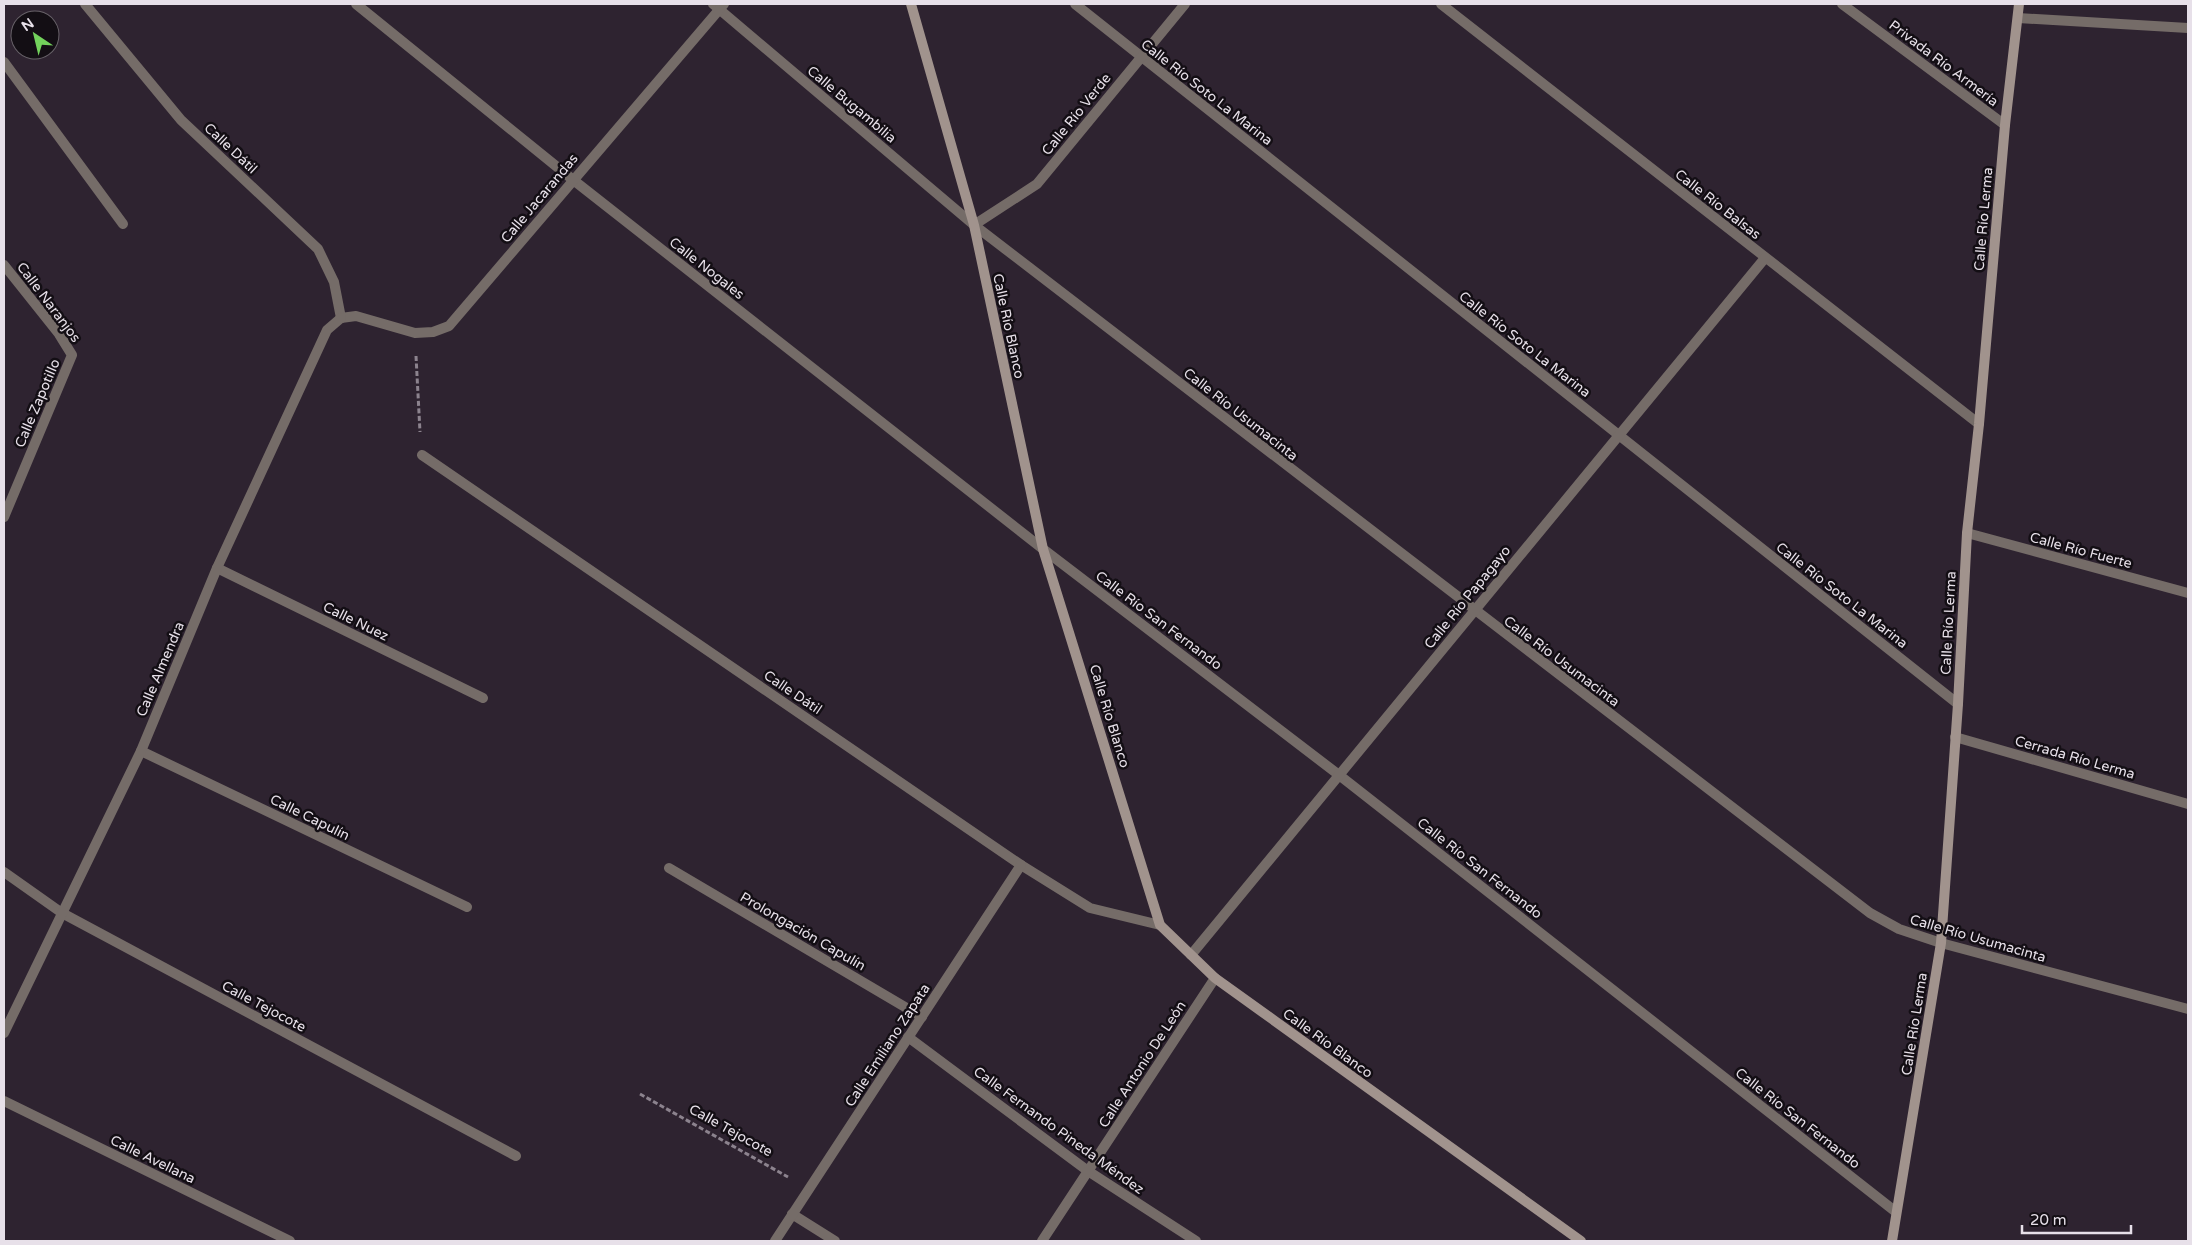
<svg xmlns="http://www.w3.org/2000/svg" width="2192" height="1245" viewBox="0 0 2192 1245" font-family="'Varela Round',sans-serif">
<rect width="100%" height="100%" fill="#2e2330"/>
<g fill="none" stroke-linecap="round" stroke-linejoin="round">
<g stroke="#8c838e" stroke-width="3" stroke-dasharray="5 2.5" stroke-linecap="butt">
<path d="M 416,356 L 420,432"/>
<path d="M 640,1094 L 788,1177"/>
</g>
<g stroke="#756c68" stroke-width="10">
<path d="M 85,4 L 181,120 L 318,249 L 334,282 L 341,318"/>
<path d="M 356,4 L 572,179 L 1043,549 L 1339,775 L 1896,1212"/>
<path d="M 713,4 L 974,225 L 1870,913 L 1899,929 L 1941,943 L 2188,1009"/>
<path d="M 1075,4 L 1958,704"/>
<path d="M 1441,4 L 1979,424"/>
<path d="M 1842,4 L 2005,125"/>
<path d="M 2018,18 L 2188,28"/>
<path d="M 4,62 L 123,224"/>
<path d="M 974,225 L 1037,184 L 1185,4"/>
<path d="M 4,265 L 59,334 L 72,355 L 4,517"/>
<path d="M 341,318 L 356,316 L 415,333 L 433,332 L 449,326 L 724,4"/>
<path d="M 422,455 L 1021,865 L 1090,908 L 1160,925"/>
<path d="M 1967,533 L 2188,593"/>
<path d="M 217,568 L 483,698"/>
<path d="M 1955,737 L 2188,804"/>
<path d="M 141,751 L 467,907"/>
<path d="M 669,868 L 922,1017"/>
<path d="M 4,872 L 62,913 L 516,1156"/>
<path d="M 1191,955 L 1765,258"/>
<path d="M 4,1033 L 141,751 L 217,568 L 327,330 L 341,318"/>
<path d="M 908,1037 L 1088,1171 L 1196,1241"/>
<path d="M 4,1101 L 290,1241"/>
<path d="M 792,1214 L 835,1241"/>
<path d="M 775,1241 L 1021,865"/>
<path d="M 1042,1241 L 1215,978"/>
</g>
<g stroke="#a1938d" stroke-width="10">
<path d="M 911,4 L 974,225 L 1043,549 L 1160,925 L 1215,978 L 1581,1241"/>
<path d="M 1892,1241 L 1941,943 L 1958,704 L 1967,533 L 1979,424 L 2005,125 L 2019,4"/>
</g>
</g>
<g text-anchor="middle" stroke-width="5" stroke-linejoin="round" paint-order="stroke">
<g font-size="14" fill="#e7e0e9" stroke="#130e14">
<text transform="translate(1944 63) rotate(37)" y="5">Privada Río Armería</text>
<text transform="translate(1207 92) rotate(38)" y="5">Calle Río Soto La Marina</text>
<text transform="translate(852 104) rotate(40)" y="5">Calle Bugambilia</text>
<text transform="translate(1076 114) rotate(-51)" y="5">Calle Río Verde</text>
<text transform="translate(231 148) rotate(43)" y="5">Calle Dátil</text>
<text transform="translate(539 198) rotate(-50)" y="5">Calle Jacarandas</text>
<text transform="translate(1718 204) rotate(38)" y="5">Calle Río Balsas</text>
<text transform="translate(1983 219) rotate(-85)" y="5">Calle Río Lerma</text>
<text transform="translate(707 268) rotate(38)" y="5">Calle Nogales</text>
<text transform="translate(49 302) rotate(53)" y="5">Calle Naranjos</text>
<text transform="translate(1009 326) rotate(78)" y="5">Calle Río Blanco</text>
<text transform="translate(1525 344) rotate(38)" y="5">Calle Río Soto La Marina</text>
<text transform="translate(37 403) rotate(-67)" y="5">Calle Zapotillo</text>
<text transform="translate(1241 414) rotate(38)" y="5">Calle Río Usumacinta</text>
<text transform="translate(2081 550) rotate(15)" y="5">Calle Río Fuerte</text>
<text transform="translate(1842 595) rotate(38)" y="5">Calle Río Soto La Marina</text>
<text transform="translate(1467 597) rotate(-51)" y="5">Calle Río Papagayo</text>
<text transform="translate(1159 620) rotate(37)" y="5">Calle Río San Fernando</text>
<text transform="translate(356 621) rotate(26)" y="5">Calle Nuez</text>
<text transform="translate(1948 623) rotate(-87)" y="5">Calle Río Lerma</text>
<text transform="translate(1562 661) rotate(37)" y="5">Calle Río Usumacinta</text>
<text transform="translate(160 669) rotate(-67)" y="5">Calle Almendra</text>
<text transform="translate(793 692) rotate(34)" y="5">Calle Dátil</text>
<text transform="translate(1110 716) rotate(73)" y="5">Calle Río Blanco</text>
<text transform="translate(2075 757) rotate(16)" y="5">Cerrada Río Lerma</text>
<text transform="translate(310 817) rotate(26)" y="5">Calle Capulín</text>
<text transform="translate(1480 868) rotate(38)" y="5">Calle Río San Fernando</text>
<text transform="translate(803 931) rotate(30)" y="5">Prolongación Capulín</text>
<text transform="translate(1978 938) rotate(16)" y="5">Calle Río Usumacinta</text>
<text transform="translate(264 1006) rotate(28)" y="5">Calle Tejocote</text>
<text transform="translate(1914 1024) rotate(-81)" y="5">Calle Río Lerma</text>
<text transform="translate(1328 1043) rotate(36)" y="5">Calle Río Blanco</text>
<text transform="translate(887 1045) rotate(-57)" y="5">Calle Emiliano Zapata</text>
<text transform="translate(1142 1064) rotate(-57)" y="5">Calle Antonio De León</text>
<text transform="translate(1798 1118) rotate(38)" y="5">Calle Río San Fernando</text>
<text transform="translate(731 1130) rotate(29)" y="5">Calle Tejocote</text>
<text transform="translate(1059 1130) rotate(36)" y="5">Calle Fernando Pineda Méndez</text>
<text transform="translate(153 1159) rotate(26)" y="5">Calle Avellana</text>
</g>
</g>
<rect width="2192" height="1245" fill="none" stroke="#e7e0e9" stroke-width="10"/>
<g transform="translate(35 35) rotate(325)"><circle r="24" fill="#130e14" stroke="#686269"/>
<path d="M0-4L9 19L0 12L-9 19Z" fill="#73d25c"/>
<text y="-8" font-size="14" font-weight="bold" text-anchor="middle" fill="#e7e0e9">N</text>
</g>
<path d="M2022 1225v8h109v-8" fill="none" stroke="#e7e0e9" stroke-width="2.5"/>
<text x="2030" y="1225" font-size="15" fill="#e7e0e9" stroke="#130e14" stroke-width="4" paint-order="stroke">20 m</text>
</svg>
